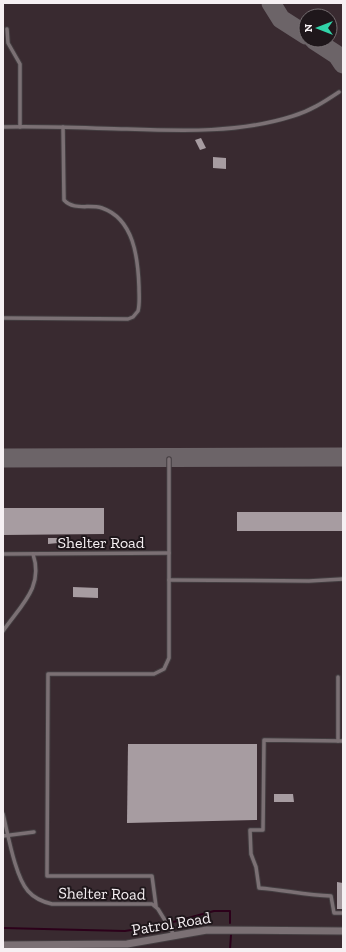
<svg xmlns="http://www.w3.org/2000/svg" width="346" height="952" viewBox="0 0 346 952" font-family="'Zilla Slab',serif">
<rect width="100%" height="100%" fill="#292024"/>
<path fill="#392a30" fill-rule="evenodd" d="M 3,3 L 343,3 L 343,949 L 3,949 ZM 306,16 L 330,16 L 330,40 L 306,40 Z"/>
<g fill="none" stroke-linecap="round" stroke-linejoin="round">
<g stroke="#2c001a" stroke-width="2">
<path d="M 173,922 L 214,911 L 230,911 L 230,923"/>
<path d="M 3,928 L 125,931 L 162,925"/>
<path d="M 230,949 L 231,935"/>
<path d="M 284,949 L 343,949"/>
</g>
<g stroke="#6c6468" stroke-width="19">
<path d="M 271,3 L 281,19 L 306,35"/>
<path d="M 314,40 L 337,55 L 343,64"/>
<path d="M 3,458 L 343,457"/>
</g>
</g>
<g fill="#a79ca1">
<path d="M 201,138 L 206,148 L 200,150 L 195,140 Z"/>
<path d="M 213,157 L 226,158 L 226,169 L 213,168 Z"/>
<path d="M 3,508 L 104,508 L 104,534 L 3,535 Z"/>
<rect x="237" y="512" width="106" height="19"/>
<path d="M 48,538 L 58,538 L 58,543 L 48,544 Z"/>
<path d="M 73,587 L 98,588 L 98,598 L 73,597 Z"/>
<path d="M 128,744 L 257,744 L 257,820 L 127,823 Z"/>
<path d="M 274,794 L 293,794 L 294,802 L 274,802 Z"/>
<path d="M 337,882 L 343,883 L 343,909 L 337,909 Z"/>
</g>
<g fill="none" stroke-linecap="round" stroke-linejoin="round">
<defs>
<g id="service">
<path d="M 7,29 L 8,43 L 20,64 L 20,127"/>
<path d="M 3,127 C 45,126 86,128 127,129 C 183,131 240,133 293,116 C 310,111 324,102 339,92"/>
<path d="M 3,318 L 128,319 L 133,317 L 138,311 C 140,304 139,295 139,287 C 138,258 134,219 102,208 C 89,204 74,211 64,200 L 63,127"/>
<path d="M 3,554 L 169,553"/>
<path d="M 169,580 L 309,581 L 343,579"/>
<path d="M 3,631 C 21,605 44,587 33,554"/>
<path d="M 338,741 L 338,677"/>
<path d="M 343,741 L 264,740 L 263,830 L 250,830 L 251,854 L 256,867 L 259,888 C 284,890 306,895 331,896 L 334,913 L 343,913"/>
<path d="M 3,814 C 8,834 15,876 28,891 C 35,899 43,902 52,904 L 152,904 L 158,909 L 174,935"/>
<path d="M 3,836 L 34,832"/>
<path d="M 156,906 L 152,876 L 47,876 L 48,674 L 154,674 L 164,669 L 169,658 L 169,459"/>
</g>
<path id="minor" d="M 3,945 L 127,944 L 207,930 L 343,931"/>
</defs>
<use href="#service" stroke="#433d40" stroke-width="5.5"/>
<use href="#minor" stroke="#433d40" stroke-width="9"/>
<use href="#service" stroke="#7b7074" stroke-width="3.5"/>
<use href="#minor" stroke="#7b7074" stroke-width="7"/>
</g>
<g text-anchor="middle" stroke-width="4" stroke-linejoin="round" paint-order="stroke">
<g font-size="16" fill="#f6f0f3" stroke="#1f171b">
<text x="101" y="548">Shelter Road</text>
<text transform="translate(102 893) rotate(1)" y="6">Shelter Road</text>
<text transform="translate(171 923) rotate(-9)" y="6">Patrol Road</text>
</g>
</g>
<rect width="346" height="952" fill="none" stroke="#f6f0f3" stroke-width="8"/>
<g transform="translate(318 28) rotate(270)"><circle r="19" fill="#1f171b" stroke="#756e71"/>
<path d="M0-3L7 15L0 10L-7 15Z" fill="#31d4a9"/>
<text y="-6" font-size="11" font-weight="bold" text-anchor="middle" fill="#f6f0f3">N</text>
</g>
</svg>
